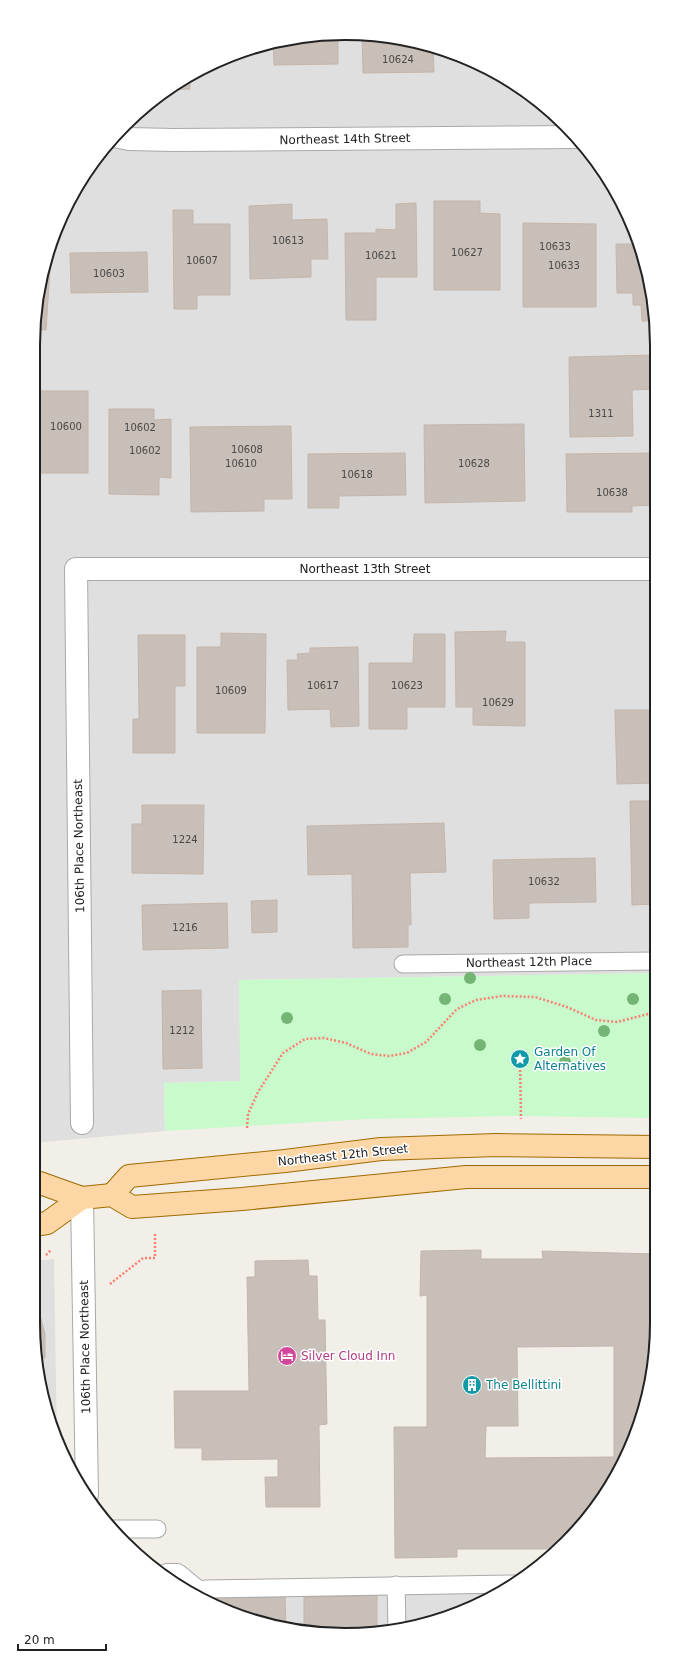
<svg xmlns="http://www.w3.org/2000/svg" width="690" height="1668" viewBox="0 0 690 1668" font-family="'DejaVu Sans',sans-serif">
<rect width="100%" height="100%" fill="#f2efe9"/>
<g fill="#e0dfdf">
<path d="M 324,34 L 385,36 L 445,49 L 519,86 L 580,139 L 625,207 L 654,304 L 656,973 L 240,980 L 240,1081 L 164,1083 L 165,1131 L 33,1143 L 33,345 L 49,245 L 75,189 L 110,139 L 155,98 L 207,65 L 264,44 Z"/>
<path d="M 54,1259 L 57,1441 L 50,1423 L 33,1323 L 33,1261 Z"/>
<path d="M 526,1576 L 501,1593 L 406,1629 L 304,1632 L 245,1619 L 189,1593 L 175,1582 Z"/>
</g>
<path fill="#c8facc" d="M 656,973 L 656,1118 L 516,1116 L 368,1119 L 165,1131 L 164,1083 L 240,1081 L 239,980 Z"/>
<g fill="#c7bfb8" stroke="#c4b6ab" fill-rule="evenodd">
<path d="M 324,34 L 338,34 L 338,64 L 274,65 L 273,42 Z"/>
<path d="M 362,35 L 385,36 L 433,47 L 434,72 L 363,73 Z"/>
<path d="M 190,76 L 190,89 L 168,90 Z"/>
<path d="M 434,201 L 480,201 L 480,213 L 500,214 L 500,290 L 434,290 Z"/>
<path d="M 416,203 L 417,277 L 376,277 L 376,320 L 346,320 L 345,233 L 376,233 L 376,229 L 396,230 L 396,204 Z"/>
<path d="M 292,204 L 292,220 L 327,219 L 328,259 L 311,259 L 311,277 L 250,279 L 249,206 Z"/>
<path d="M 173,210 L 193,210 L 193,224 L 230,224 L 230,295 L 197,295 L 197,309 L 174,309 Z"/>
<path d="M 523,223 L 596,224 L 596,307 L 523,307 Z"/>
<path d="M 52,239 L 46,330 L 36,329 L 49,245 Z"/>
<path d="M 616,244 L 636,244 L 654,304 L 654,321 L 642,321 L 641,305 L 633,305 L 633,293 L 617,293 Z"/>
<path d="M 147,252 L 148,292 L 71,293 L 70,253 Z"/>
<path d="M 654,355 L 655,389 L 632,390 L 633,436 L 570,437 L 569,357 Z"/>
<rect x="33" y="391" width="55" height="82"/>
<path d="M 109,409 L 154,409 L 154,420 L 171,419 L 171,478 L 159,477 L 159,495 L 109,494 Z"/>
<path d="M 524,424 L 525,501 L 425,503 L 424,425 Z"/>
<path d="M 291,426 L 292,499 L 264,499 L 264,511 L 191,512 L 190,427 Z"/>
<path d="M 405,453 L 406,495 L 339,496 L 339,508 L 308,508 L 308,454 Z"/>
<path d="M 655,453 L 655,505 L 632,506 L 632,512 L 567,512 L 566,454 Z"/>
<path d="M 506,631 L 505,642 L 525,642 L 525,726 L 473,725 L 473,707 L 456,707 L 455,632 Z"/>
<path d="M 221,633 L 266,634 L 265,733 L 197,733 L 197,647 L 221,647 Z"/>
<path d="M 414,634 L 445,634 L 445,707 L 407,707 L 407,729 L 369,729 L 369,663 L 413,663 Z"/>
<path d="M 138,635 L 185,635 L 185,686 L 175,686 L 175,753 L 133,753 L 133,719 L 139,719 Z"/>
<path d="M 358,647 L 359,726 L 331,727 L 330,709 L 288,710 L 287,660 L 298,660 L 297,654 L 310,653 L 310,648 Z"/>
<path d="M 615,710 L 655,710 L 656,783 L 617,784 Z"/>
<path d="M 630,801 L 656,801 L 656,904 L 632,905 Z"/>
<path d="M 142,805 L 204,805 L 203,874 L 132,873 L 132,824 L 142,824 Z"/>
<path d="M 444,823 L 446,872 L 410,873 L 411,925 L 408,925 L 408,947 L 353,948 L 352,874 L 308,875 L 307,826 Z"/>
<path d="M 595,858 L 596,902 L 529,903 L 529,918 L 494,919 L 493,860 Z"/>
<path d="M 277,900 L 277,932 L 252,933 L 251,901 Z"/>
<path d="M 227,903 L 228,948 L 143,950 L 142,905 Z"/>
<path d="M 201,990 L 202,1068 L 163,1069 L 162,991 Z"/>
<path d="M 481,1250 L 481,1259 L 543,1259 L 542,1251 L 657,1254 L 657,1323 L 641,1423 L 592,1513 L 559,1549 L 457,1549 L 457,1557 L 395,1558 L 394,1427 L 427,1427 L 427,1295 L 420,1296 L 421,1251 ZM 614,1346 L 614,1457 L 485,1458 L 486,1426 L 518,1426 L 517,1347 Z"/>
<path d="M 308,1260 L 309,1276 L 317,1276 L 318,1320 L 325,1320 L 327,1424 L 319,1425 L 320,1507 L 266,1507 L 265,1477 L 278,1477 L 278,1459 L 202,1460 L 202,1448 L 175,1448 L 174,1391 L 249,1391 L 247,1277 L 255,1277 L 255,1261 Z"/>
<path d="M 33,1293 L 39,1293 L 40,1315 L 45,1334 L 45,1358 L 40,1358 L 40,1366 L 33,1323 Z"/>
<path d="M 377,1596 L 377,1630 L 304,1632 L 304,1597 Z"/>
<path d="M 214,1597 L 285,1597 L 286,1628 L 245,1619 L 214,1605 Z"/>
</g>
<g fill="none" stroke-linecap="round" stroke-linejoin="round">
<defs>
<g id="lane">
<path d="M 403,964 L 656,961"/>
<path d="M 111,1529 L 157,1529"/>
<path d="M 396,1585 L 397,1629"/>
<path d="M 199,1598 L 199,1593 L 205,1589 L 514,1584"/>
</g>
<g id="street">
<path d="M 114,136 L 129,139 L 173,140 L 577,137"/>
<path d="M 82,1123 L 76,569 L 655,569"/>
<path d="M 82,1198 L 87,1495"/>
<path d="M 167,1575 L 177,1575 L 199,1593"/>
</g>
<g id="primary">
<path d="M 33,1184 L 40,1183 L 82,1198 L 112,1195 L 132,1207 L 242,1199 L 466,1177 L 657,1177"/>
<path d="M 112,1195 L 129,1176 L 285,1161 L 381,1149 L 496,1145 L 657,1147"/>
<path d="M 33,1225 L 47,1223 L 82,1198"/>
</g>
</defs>
<use href="#lane" stroke="#a9a9a9" stroke-width="19"/>
<use href="#street" stroke="#a9a9a9" stroke-width="24"/>
<use href="#primary" stroke="#a06b00" stroke-width="24"/>
<g stroke="#fa8072" stroke-width="2.5" stroke-dasharray="2 2" stroke-linecap="butt">
<path d="M 520,1062 L 521,1119"/>
<path d="M 247,1128 L 248,1114 L 258,1092 L 283,1053 L 305,1039 L 324,1038 L 346,1043 L 371,1054 L 389,1056 L 407,1053 L 426,1042 L 457,1009 L 476,1000 L 502,996 L 535,997 L 567,1007 L 596,1020 L 617,1022 L 648,1014 L 656,1015"/>
<path d="M 46,1255 L 51,1250"/>
<path d="M 110,1284 L 143,1258 L 155,1258 L 155,1234"/>
</g>
<use href="#lane" stroke="#fff" stroke-width="17"/>
<use href="#street" stroke="#fff" stroke-width="22"/>
<use href="#primary" stroke="#fcd6a4" stroke-width="22"/>
</g>
<g fill="#74b475">
<circle cx="470" cy="978" r="6"/>
<circle cx="445" cy="999" r="6"/>
<circle cx="633" cy="999" r="6"/>
<circle cx="287" cy="1018" r="6"/>
<circle cx="604" cy="1031" r="6"/>
<circle cx="480" cy="1045" r="6"/>
<circle cx="565" cy="1062" r="6"/>
</g>
<defs>
<symbol id="sight-disc" viewBox="-11 -11 22 22"><circle r="9.5" fill="#0f9aa8" stroke="#fff"/><path d="M0-6L1.8-2.2L6-1.7L2.9 1.2L3.7 5.4L0 3.3L-3.7 5.4L-2.9 1.2L-6-1.7L-1.8-2.2Z" fill="#fff"/></symbol>
<symbol id="hotel-disc" viewBox="-11 -11 22 22"><circle r="9.5" fill="#d1479c" stroke="#fff"/><path d="M-6-4.5h1.5V1H6V5H4.5V3h-9V5H-6ZM-4 0a1.8 1.8 0 1 1 3.6 0ZM.5 0V-2.5h3Q6-2.5 6 0Z" fill="#fff"/></symbol>
<symbol id="building-disc" viewBox="-11 -11 22 22"><circle r="9.5" fill="#0f9aa8" stroke="#fff"/><path d="M-4-6H4V6H1V3H-1V6H-4ZM-2.5-4.3h1.7v1.8h-1.7ZM.8-4.3h1.7v1.8H.8ZM-2.5-1h1.7V.8h-1.7ZM.8-1h1.7V.8H.8Z" fill="#fff"/></symbol>
</defs>
<g fill-rule="evenodd">
<use href="#sight-disc" x="509" y="1048" width="22" height="22"/>
<use href="#hotel-disc" x="276" y="1345" width="22" height="22"/>
<use href="#building-disc" x="461" y="1374" width="22" height="22"/>
</g>
<g text-anchor="middle" stroke-width="3" stroke-linejoin="round" paint-order="stroke">
<g font-size="10" fill="#4b4948">
<text x="398" y="63">10624</text>
<text x="288" y="244">10613</text>
<text x="555" y="250">10633</text>
<text x="467" y="256">10627</text>
<text x="381" y="259">10621</text>
<text x="202" y="264">10607</text>
<text x="564" y="269">10633</text>
<text x="109" y="277">10603</text>
<text x="601" y="417">1311</text>
<text x="66" y="430">10600</text>
<text x="140" y="431">10602</text>
<text x="247" y="453">10608</text>
<text x="145" y="454">10602</text>
<text x="241" y="467">10610</text>
<text x="474" y="467">10628</text>
<text x="357" y="478">10618</text>
<text x="612" y="496">10638</text>
<text x="323" y="689">10617</text>
<text x="407" y="689">10623</text>
<text x="231" y="694">10609</text>
<text x="498" y="706">10629</text>
<text x="185" y="843">1224</text>
<text x="544" y="885">10632</text>
<text x="185" y="931">1216</text>
<text x="182" y="1034">1212</text>
</g>
<g font-size="12" fill="#222" stroke="#fff">
<text transform="translate(345 139) rotate(-1)" y="4">Northeast 14th Street</text>
<text x="365" y="573">Northeast 13th Street</text>
<text transform="translate(79 846) rotate(-91)" y="4">106th Place Northeast</text>
<text transform="translate(529 962) rotate(-1)" y="4">Northeast 12th Place</text>
<text transform="translate(343 1155) rotate(-6)" y="4">Northeast 12th Street</text>
<text transform="translate(85 1347) rotate(-91)" y="4">106th Place Northeast</text>
</g>
<g font-size="12" fill="#0d838f" stroke="#fff" text-anchor="start">
<text x="534" y="1056">Garden Of<tspan x="534" dy="14">Alternatives</tspan></text>
<text x="486" y="1389">The Bellittini</text>
</g>
<g font-size="12" fill="#b23c85" stroke="#fff" text-anchor="start">
<text x="301" y="1360">Silver Cloud Inn</text>
</g>
</g>
<path d="M0 0H690V1668H0ZM345 40H345A305 305 0 0 1 650 345V1323A305 305 0 0 1 345 1628H345A305 305 0 0 1 40 1323V345A305 305 0 0 1 345 40Z" fill="#fff" fill-rule="evenodd"/>
<path fill="none" stroke="#222" stroke-width="2" d="M345 40H345A305 305 0 0 1 650 345V1323A305 305 0 0 1 345 1628H345A305 305 0 0 1 40 1323V345A305 305 0 0 1 345 40Z"/>
<path d="M18 1644v6h88v-6" fill="none" stroke="#222222" stroke-width="2"/>
<text x="24" y="1644" font-size="12" fill="#222222" stroke="#ffffff" stroke-width="3" paint-order="stroke">20 m</text>
</svg>
